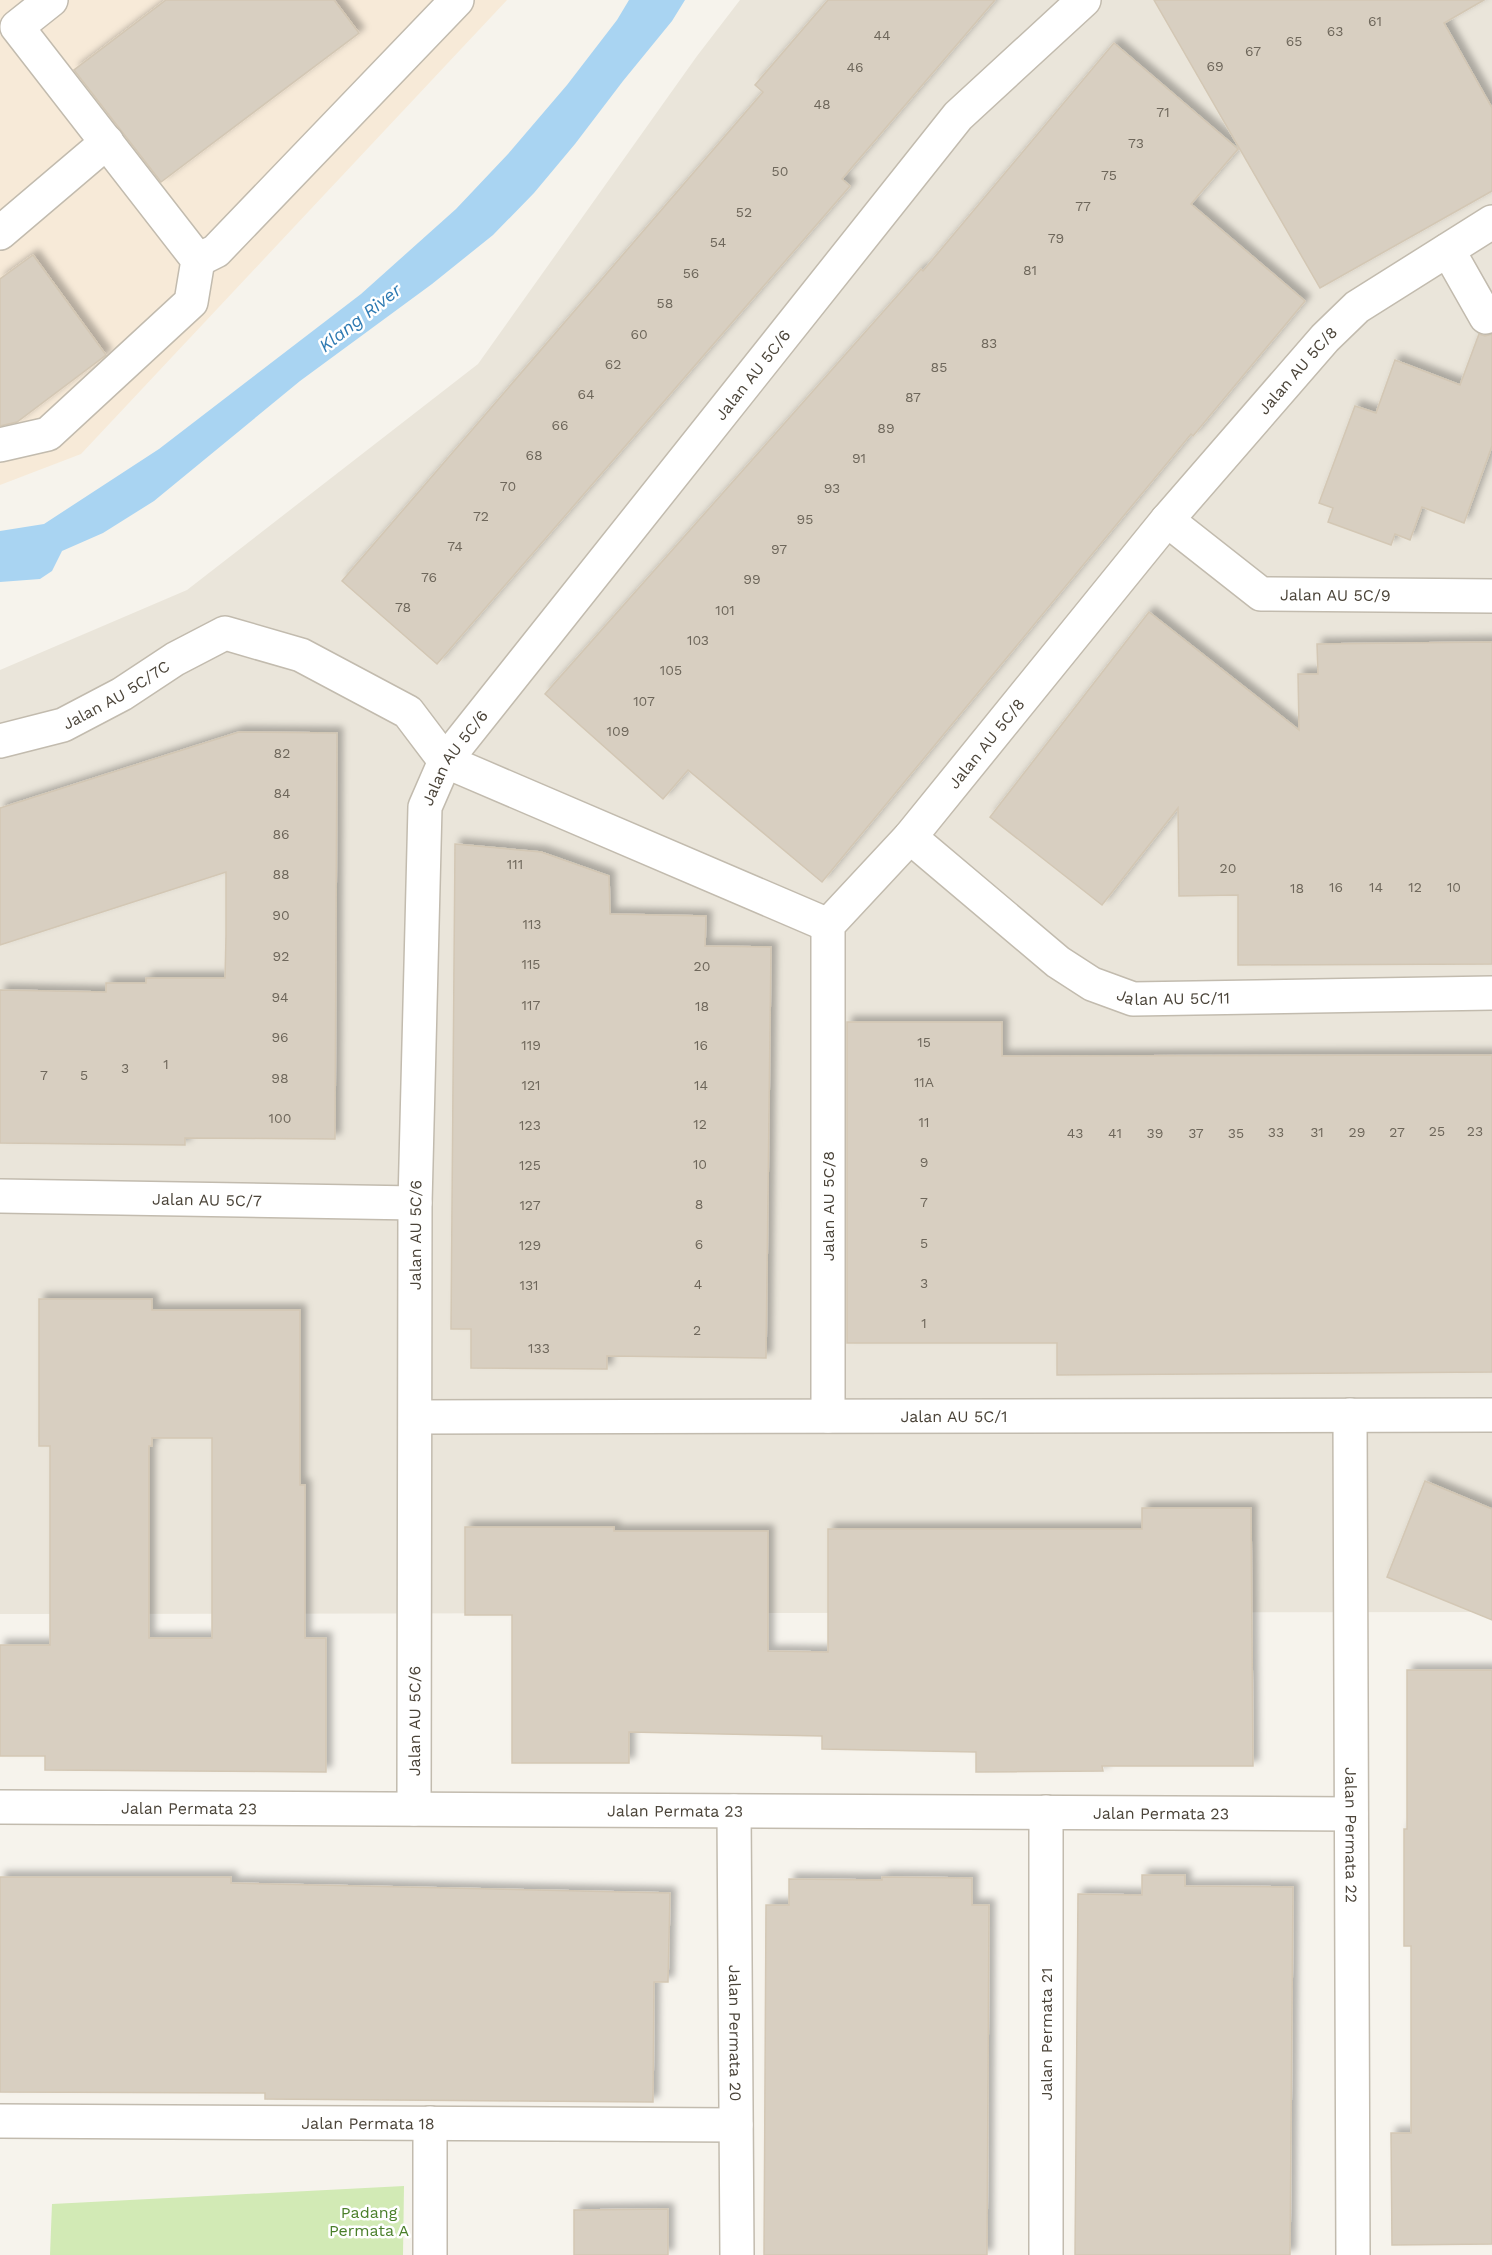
<svg xmlns="http://www.w3.org/2000/svg" width="1492" height="2255" viewBox="0 0 1492 2255" font-family="'Work Sans',sans-serif">
<defs>
<filter id="shadow"><feDropShadow dx="5.5" dy="-5.5" stdDeviation="3" flood-color="#0004"/></filter>
</defs>
<rect width="100%" height="100%" fill="#f6f3ec"/>
<path fill="#eae5da" d="M 740,0 L 1492,0 L 1492,1612 L 0,1614 L 0,670 L 187,590 L 478,364 L 697,56 Z"/>
<path fill="#f7ead8" d="M 0,0 L 507,0 L 81,454 L 0,485 Z"/>
<path fill="#d2eab5" d="M 404,2186 L 403,2255 L 50,2255 L 52,2204 Z"/>
<path fill="#a9d4f2" d="M 629,0 L 685,0 L 672,21 L 623,81 L 575,144 L 534,193 L 493,235 L 432,284 L 300,381 L 154,501 L 103,533 L 62,551 L 52,571 L 40,579 L 0,582 L 0,531 L 44,524 L 159,449 L 361,294 L 456,209 L 508,154 L 567,85 L 617,20 Z"/>
<g fill="#d8cfc1" stroke="#d3c7b4" stroke-width="1.5" fill-rule="evenodd" filter="url(#shadow)">
<path d="M 166,0 L 334,0 L 359,33 L 161,182 L 74,70 Z"/>
<path d="M 828,0 L 995,0 L 842,179 L 850,186 L 437,664 L 342,581 L 763,92 L 755,85 Z"/>
<path d="M 1154,0 L 1484,0 L 1444,23 L 1492,108 L 1492,191 L 1320,288 Z"/>
<path d="M 1114,43 L 1238,149 L 1191,204 L 1305,301 L 1193,436 L 1191,434 L 822,882 L 688,770 L 663,799 L 545,694 L 921,269 L 923,271 Z"/>
<path d="M 33,255 L 106,355 L 17,422 L 0,426 L 0,279 Z"/>
<path d="M 1479,334 L 1485,336 L 1492,334 L 1492,446 L 1464,523 L 1422,507 L 1410,540 L 1395,534 L 1391,545 L 1328,522 L 1333,508 L 1319,503 L 1355,406 L 1376,413 L 1395,360 L 1460,385 Z"/>
<path d="M 1149,612 L 1299,730 L 1298,674 L 1318,674 L 1317,644 L 1492,642 L 1492,964 L 1238,965 L 1238,895 L 1179,896 L 1178,808 L 1102,905 L 990,817 Z"/>
<path d="M 239,732 L 337,733 L 335,1139 L 185,1138 L 185,1145 L 0,1143 L 0,990 L 106,992 L 106,983 L 146,983 L 146,978 L 225,978 L 226,935 L 226,872 L 0,945 L 0,808 Z"/>
<path d="M 455,844 L 541,852 L 609,876 L 610,914 L 706,916 L 705,946 L 771,947 L 766,1358 L 607,1356 L 607,1369 L 471,1368 L 471,1329 L 451,1329 Z"/>
<path d="M 847,1022 L 1002,1022 L 1002,1056 L 1492,1055 L 1492,1372 L 1057,1375 L 1057,1343 L 847,1343 Z"/>
<path d="M 39,1299 L 152,1299 L 152,1310 L 300,1310 L 300,1485 L 305,1485 L 305,1638 L 326,1638 L 326,1772 L 45,1770 L 45,1756 L 0,1756 L 0,1645 L 50,1645 L 50,1446 L 39,1446 ZM 152,1438 L 212,1438 L 212,1638 L 149,1638 L 149,1446 L 152,1446 Z"/>
<path d="M 1425,1481 L 1492,1509 L 1492,1620 L 1387,1577 Z"/>
<path d="M 1142,1508 L 1251,1508 L 1253,1766 L 1102,1766 L 1103,1771 L 976,1772 L 976,1752 L 822,1749 L 822,1736 L 629,1732 L 629,1763 L 512,1763 L 512,1615 L 465,1615 L 465,1527 L 614,1527 L 614,1531 L 768,1531 L 768,1651 L 828,1652 L 828,1529 L 1142,1529 Z"/>
<path d="M 1407,1670 L 1492,1670 L 1492,2244 L 1392,2245 L 1391,2133 L 1411,2133 L 1411,1946 L 1404,1946 L 1404,1829 L 1407,1829 Z"/>
<path d="M 1142,1875 L 1185,1875 L 1185,1886 L 1293,1887 L 1290,2255 L 1075,2255 L 1078,1894 L 1142,1895 Z"/>
<path d="M 0,1877 L 231,1877 L 231,1883 L 670,1893 L 668,1982 L 654,1982 L 653,2102 L 265,2099 L 265,2093 L 0,2092 Z"/>
<path d="M 882,1877 L 972,1878 L 972,1905 L 989,1905 L 987,2255 L 764,2255 L 766,1905 L 789,1905 L 789,1879 L 882,1880 Z"/>
<path d="M 668,2209 L 668,2255 L 574,2255 L 574,2210 Z"/>
</g>
<g fill="none" stroke-linecap="round" stroke-linejoin="round">
<defs>
<g id="minor">
<path d="M 0,233 L 107,142"/>
<path d="M 1448,250 L 1486,317"/>
<path d="M 198,260 L 216,251 L 457,0"/>
<path d="M 0,445 L 48,434 L 191,302 L 198,260 L 17,27 L 51,0"/>
<path id="s1" d="M 1167,520 L 1261,594 L 1492,596"/>
<path id="s2" d="M 0,741 L 63,725 L 122,694 L 175,659 L 225,633 L 301,655 L 408,712 L 445,761 L 828,925"/>
<path id="s3" d="M 910,837 L 1058,962 L 1092,984 L 1133,999 L 1492,993"/>
<path id="s4" d="M 0,1196 L 415,1203"/>
<path id="s5" d="M 1350,1415 L 1353,2255"/>
<path id="s6" d="M 828,1416 L 828,925 L 910,837 L 1167,520 L 1325,338 L 1357,307 L 1492,222"/>
<path id="s7" d="M 416,1417 L 1492,1415"/>
<path id="s8" d="M 0,1807 L 1351,1814"/>
<path id="s9" d="M 414,1809 L 415,1203 L 425,807 L 445,761 L 958,116 L 1084,0"/>
<path id="s10" d="M 734,1811 L 737,2255"/>
<path d="M 1046,1812 L 1046,2255"/>
<path id="s11" d="M 0,2121 L 736,2125"/>
<path d="M 430,2123 L 430,2255"/>
</g>
</defs>
<use href="#minor" stroke="#c2bbae" stroke-width="36"/>
<use href="#minor" stroke="#fff" stroke-width="33"/>
</g>
<g text-anchor="middle" stroke-width="5" stroke-linejoin="round" paint-order="stroke">
<g font-size="14" fill="#6e675b">
<text x="1375" y="26">61</text>
<text x="1335" y="36">63</text>
<text x="882" y="40">44</text>
<text x="1294" y="46">65</text>
<text x="1253" y="56">67</text>
<text x="1215" y="71">69</text>
<text x="855" y="72">46</text>
<text x="822" y="109">48</text>
<text x="1163" y="117">71</text>
<text x="1136" y="148">73</text>
<text x="780" y="176">50</text>
<text x="1109" y="180">75</text>
<text x="1083" y="211">77</text>
<text x="744" y="217">52</text>
<text x="1056" y="243">79</text>
<text x="718" y="247">54</text>
<text x="1030" y="275">81</text>
<text x="691" y="278">56</text>
<text x="665" y="308">58</text>
<text x="639" y="339">60</text>
<text x="989" y="348">83</text>
<text x="613" y="369">62</text>
<text x="939" y="372">85</text>
<text x="586" y="399">64</text>
<text x="913" y="402">87</text>
<text x="560" y="430">66</text>
<text x="886" y="433">89</text>
<text x="534" y="460">68</text>
<text x="859" y="463">91</text>
<text x="508" y="491">70</text>
<text x="832" y="493">93</text>
<text x="481" y="521">72</text>
<text x="805" y="524">95</text>
<text x="455" y="551">74</text>
<text x="779" y="554">97</text>
<text x="429" y="582">76</text>
<text x="752" y="584">99</text>
<text x="403" y="612">78</text>
<text x="725" y="615">101</text>
<text x="698" y="645">103</text>
<text x="671" y="675">105</text>
<text x="644" y="706">107</text>
<text x="618" y="736">109</text>
<text x="282" y="758">82</text>
<text x="282" y="798">84</text>
<text x="281" y="839">86</text>
<text x="515" y="869">111</text>
<text x="1228" y="873">20</text>
<text x="281" y="879">88</text>
<text x="1336" y="892">16</text>
<text x="1376" y="892">14</text>
<text x="1415" y="892">12</text>
<text x="1454" y="892">10</text>
<text x="1297" y="893">18</text>
<text x="281" y="920">90</text>
<text x="532" y="929">113</text>
<text x="281" y="961">92</text>
<text x="531" y="969">115</text>
<text x="702" y="971">20</text>
<text x="280" y="1002">94</text>
<text x="531" y="1010">117</text>
<text x="702" y="1011">18</text>
<text x="280" y="1042">96</text>
<text x="924" y="1047">15</text>
<text x="531" y="1050">119</text>
<text x="701" y="1050">16</text>
<text x="166" y="1069">1</text>
<text x="125" y="1073">3</text>
<text x="44" y="1080">7</text>
<text x="84" y="1080">5</text>
<text x="280" y="1083">98</text>
<text x="924" y="1087">11A</text>
<text x="531" y="1090">121</text>
<text x="701" y="1090">14</text>
<text x="280" y="1123">100</text>
<text x="924" y="1127">11</text>
<text x="700" y="1129">12</text>
<text x="530" y="1130">123</text>
<text x="1437" y="1136">25</text>
<text x="1475" y="1136">23</text>
<text x="1276" y="1137">33</text>
<text x="1317" y="1137">31</text>
<text x="1357" y="1137">29</text>
<text x="1397" y="1137">27</text>
<text x="1075" y="1138">43</text>
<text x="1115" y="1138">41</text>
<text x="1155" y="1138">39</text>
<text x="1196" y="1138">37</text>
<text x="1236" y="1138">35</text>
<text x="924" y="1167">9</text>
<text x="700" y="1169">10</text>
<text x="530" y="1170">125</text>
<text x="924" y="1207">7</text>
<text x="699" y="1209">8</text>
<text x="530" y="1210">127</text>
<text x="924" y="1248">5</text>
<text x="699" y="1249">6</text>
<text x="530" y="1250">129</text>
<text x="924" y="1288">3</text>
<text x="698" y="1289">4</text>
<text x="529" y="1290">131</text>
<text x="924" y="1328">1</text>
<text x="697" y="1335">2</text>
<text x="539" y="1353">133</text>
</g>
<g font-size="16" fill="#4b4439" stroke="#fff">
<text dy="6" stroke="none"><textPath href="#s6" startOffset="1218">Jalan AU 5C/8</textPath></text>
<text dy="6" stroke="none"><textPath href="#s9" startOffset="1546">Jalan AU 5C/6</textPath></text>
<text dy="6" stroke="none"><textPath href="#s1" startOffset="194">Jalan AU 5C/9</textPath></text>
<text dy="6" stroke="none"><textPath href="#s2" startOffset="126">Jalan AU 5C/7C</textPath></text>
<text dy="6" stroke="none"><textPath href="#s6" startOffset="732">Jalan AU 5C/8</textPath></text>
<text dy="6" stroke="none"><textPath href="#s9" startOffset="1060">Jalan AU 5C/6</textPath></text>
<text dy="6" stroke="none"><textPath href="#s3" startOffset="318">Jalan AU 5C/11</textPath></text>
<text dy="6" stroke="none"><textPath href="#s4" startOffset="207">Jalan AU 5C/7</textPath></text>
<text transform="translate(828 1206) rotate(-90)" y="6">Jalan AU 5C/8</text>
<text dy="6" stroke="none"><textPath href="#s9" startOffset="574">Jalan AU 5C/6</textPath></text>
<text dy="6" stroke="none"><textPath href="#s7" startOffset="538">Jalan AU 5C/1</textPath></text>
<text dy="6" stroke="none"><textPath href="#s9" startOffset="88">Jalan AU 5C/6</textPath></text>
<text dy="6" stroke="none"><textPath href="#s8" startOffset="189">Jalan Permata 23</textPath></text>
<text dy="6" stroke="none"><textPath href="#s8" startOffset="675">Jalan Permata 23</textPath></text>
<text dy="6" stroke="none"><textPath href="#s8" startOffset="1161">Jalan Permata 23</textPath></text>
<text dy="6" stroke="none"><textPath href="#s5" startOffset="420">Jalan Permata 22</textPath></text>
<text dy="6" stroke="none"><textPath href="#s10" startOffset="222">Jalan Permata 20</textPath></text>
<text transform="translate(1046 2034) rotate(-90)" y="6">Jalan Permata 21</text>
<text dy="6" stroke="none"><textPath href="#s11" startOffset="368">Jalan Permata 18</textPath></text>
</g>
<g font-size="16" fill="#4a7f2a" stroke="#fff">
<text x="369" y="2218">Padang<tspan x="369" dy="18">Permata A</tspan></text>
</g>
<g font-size="18" font-style="italic" fill="#2e7ab2" stroke="#fff">
<text transform="translate(360 318) rotate(-38)" y="6">Klang River</text>
</g>
</g>
</svg>
